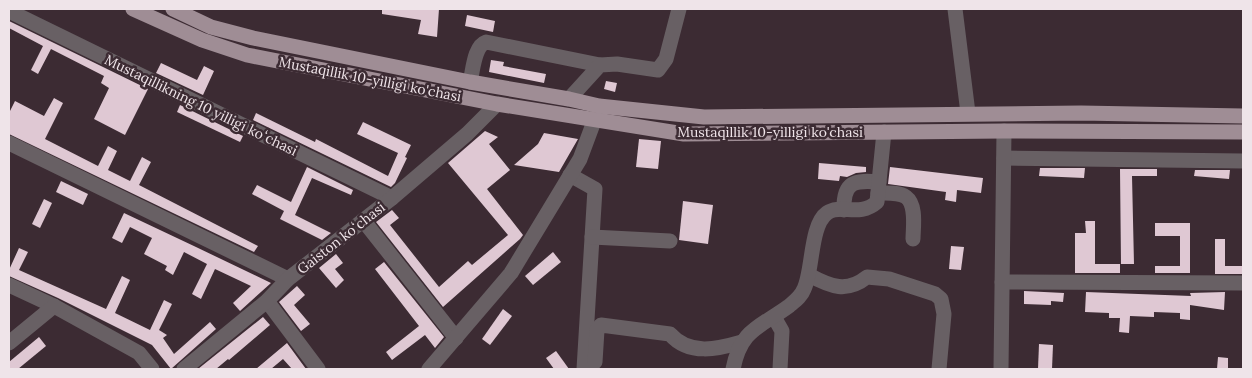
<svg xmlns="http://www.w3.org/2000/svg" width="1252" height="378" viewBox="0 0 1252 378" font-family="Lora,serif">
<rect width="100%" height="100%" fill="#3c2b33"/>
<g fill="#dfc8d3">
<path d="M 382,9 L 439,9 L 437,37 L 418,34 L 421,20 L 382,14 Z"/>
<path d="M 467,15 L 495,21 L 493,32 L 465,26 Z"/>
<path d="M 9,21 L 148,89 L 125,135 L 94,119 L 109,88 L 101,83 L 104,76 L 51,49 L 38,74 L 31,70 L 43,46 L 9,28 Z"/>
<path d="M 491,60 L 504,62 L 503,66 L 546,74 L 544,83 L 489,72 Z"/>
<path d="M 161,63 L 197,80 L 204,66 L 214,71 L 203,95 L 156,73 Z"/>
<path d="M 606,81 L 617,83 L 615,92 L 604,89 Z"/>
<path d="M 54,98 L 63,103 L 45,139 L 98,166 L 108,146 L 117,151 L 108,170 L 130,181 L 142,157 L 151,162 L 139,185 L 258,246 L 254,252 L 9,134 L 9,113 L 15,101 L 44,116 Z"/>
<path d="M 180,105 L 243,136 L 240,142 L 177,112 Z"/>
<path d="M 256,113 L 315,142 L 316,139 L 388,176 L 398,153 L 357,134 L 363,122 L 411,145 L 405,157 L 407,158 L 395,183 L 391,187 L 253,120 Z"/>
<path d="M 485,131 L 498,137 L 489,144 L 510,170 L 487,189 L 523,235 L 520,239 L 443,307 L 376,222 L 392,210 L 399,218 L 390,225 L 439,287 L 468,261 L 472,265 L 508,235 L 448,163 Z"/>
<path d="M 544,133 L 578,139 L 559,172 L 514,165 L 538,144 Z"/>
<path d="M 639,139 L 661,141 L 658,169 L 636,167 Z"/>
<path d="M 819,163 L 866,167 L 866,172 L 856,173 L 847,177 L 840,176 L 839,181 L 818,179 Z"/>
<path d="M 307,167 L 353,190 L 351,195 L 312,178 L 295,215 L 331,233 L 322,240 L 280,219 L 284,211 L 252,194 L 257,185 L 291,202 Z"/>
<path d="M 890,167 L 983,178 L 981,193 L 957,190 L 956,202 L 945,200 L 946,192 L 888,184 Z"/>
<path d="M 1040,168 L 1085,168 L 1084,178 L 1039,176 Z"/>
<path d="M 1120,169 L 1157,169 L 1157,176 L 1132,176 L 1134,264 L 1121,264 Z"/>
<path d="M 1195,170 L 1230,170 L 1229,179 L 1194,176 Z"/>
<path d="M 61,181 L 88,194 L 83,205 L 56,192 Z"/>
<path d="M 44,199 L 52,203 L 40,228 L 32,224 Z"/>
<path d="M 683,201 L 713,205 L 708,244 L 679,240 Z"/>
<path d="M 124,213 L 196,247 L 271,283 L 240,311 L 233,303 L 251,286 L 215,269 L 201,299 L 192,294 L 207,264 L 184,252 L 173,275 L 165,270 L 167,266 L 144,254 L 152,238 L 130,227 L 122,243 L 112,238 Z"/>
<path d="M 1085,221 L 1095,221 L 1095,264 L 1120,264 L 1120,273 L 1075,273 L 1075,233 L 1086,233 Z"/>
<path d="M 1155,223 L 1190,223 L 1190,273 L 1155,273 L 1155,266 L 1180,266 L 1180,236 L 1155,236 Z"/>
<path d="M 1215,239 L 1225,239 L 1225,266 L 1243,266 L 1243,274 L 1215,274 Z"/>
<path d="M 951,246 L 964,247 L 961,270 L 949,269 Z"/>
<path d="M 19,248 L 28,252 L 19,270 L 106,309 L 122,276 L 130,280 L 115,313 L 150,330 L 164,300 L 172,304 L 159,330 L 167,335 L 163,338 L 174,354 L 210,322 L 216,329 L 171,369 L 152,345 L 58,298 L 9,276 L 9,270 Z"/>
<path d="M 553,252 L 561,262 L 533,285 L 525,276 Z"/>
<path d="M 336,254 L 343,263 L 335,269 L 344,280 L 336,288 L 319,268 Z"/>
<path d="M 384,262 L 444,337 L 435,348 L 425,335 L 392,360 L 386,352 L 419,326 L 375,269 Z"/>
<path d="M 297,286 L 305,295 L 294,305 L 310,324 L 301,331 L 279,302 Z"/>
<path d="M 1024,291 L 1064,293 L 1063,302 L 1051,301 L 1051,305 L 1024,304 Z"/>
<path d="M 1086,292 L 1191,296 L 1190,293 L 1225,292 L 1224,310 L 1190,305 L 1190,320 L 1180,319 L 1180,313 L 1154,312 L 1154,317 L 1130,316 L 1129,333 L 1119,332 L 1120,318 L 1109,318 L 1109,313 L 1085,312 Z"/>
<path d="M 503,309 L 512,316 L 490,345 L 482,339 Z"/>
<path d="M 263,317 L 270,325 L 229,360 L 228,359 L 216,369 L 198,369 Z"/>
<path d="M 39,337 L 46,346 L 18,369 L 9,369 L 9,362 Z"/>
<path d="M 287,343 L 306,369 L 292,369 L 283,359 L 271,369 L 256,369 Z"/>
<path d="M 1039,344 L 1053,345 L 1052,369 L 1038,369 Z"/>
<path d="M 556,351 L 569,369 L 554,369 L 546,358 Z"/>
<path d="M 1218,357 L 1228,358 L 1228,369 L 1217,369 Z"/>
</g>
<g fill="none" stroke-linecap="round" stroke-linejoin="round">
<g stroke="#686064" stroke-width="15">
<path d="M 955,9 L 968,113"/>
<path d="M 9,11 L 392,198"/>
<path d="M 470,82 C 473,71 474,46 486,42 L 600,65"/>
<path d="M 569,99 L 600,65 L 617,64 L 658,70 L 666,59 L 679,9"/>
<path d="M 9,143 L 288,279"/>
<path d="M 1004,158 L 1243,161"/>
<path d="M 570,175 L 595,189 L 584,369"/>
<path d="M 878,193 C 886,193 899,192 906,197 C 917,205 913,228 913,239"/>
<path d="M 844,210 C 843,181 855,180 879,182"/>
<path d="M 363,220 L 456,338"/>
<path d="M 592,237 L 670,241"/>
<path d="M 809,275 C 831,287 847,293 867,277 L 889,279 L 935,294 L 941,299 L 944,314 L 939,369"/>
<path d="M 1002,282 L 1243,283"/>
<path d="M 9,285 L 54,306 L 139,353 L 152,369"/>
<path d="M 267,301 L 318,369"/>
<path d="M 774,317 L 782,331 L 780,369"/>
<path d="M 9,343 L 54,306"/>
<path d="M 595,362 L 597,330 L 601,325 L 670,334 C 689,356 718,349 742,342"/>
<path d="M 184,369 L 267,301 L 288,279 L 392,198 L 467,134 L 497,104"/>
<path d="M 429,369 L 511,273 L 580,159 L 599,108"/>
<path d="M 733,369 C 741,329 759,328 789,306 C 795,301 801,297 804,289 C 813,271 810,225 827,213 C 841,203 859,218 877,202 L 884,132"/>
<path d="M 1001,369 L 1004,131"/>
</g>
<g stroke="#9f8d95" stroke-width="15">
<path d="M 133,9 L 202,40 L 247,55 L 497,104 L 684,134 L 1004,131 L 1243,132"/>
<path d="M 173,9 L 211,27 L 253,38 L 470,82 L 569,99 L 599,106 L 704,117 L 1081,113 L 1243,116"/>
</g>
</g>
<g text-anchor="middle" stroke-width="5" stroke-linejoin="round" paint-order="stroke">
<g font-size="14" fill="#efe4e9" stroke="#3c2b33">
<text transform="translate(370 79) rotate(11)" y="5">Mustaqillik 10-yilligi ko'chasi</text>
<text transform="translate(201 105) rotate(26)" y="5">Mustaqillikning 10 yilligi koʻchasi</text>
<text x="770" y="137">Mustaqillik 10-yilligi ko'chasi</text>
<text transform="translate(341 238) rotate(-38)" y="5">Gaiston koʻchasi</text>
</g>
</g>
<rect width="1252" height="378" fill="none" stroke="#efe4e9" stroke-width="20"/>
</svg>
